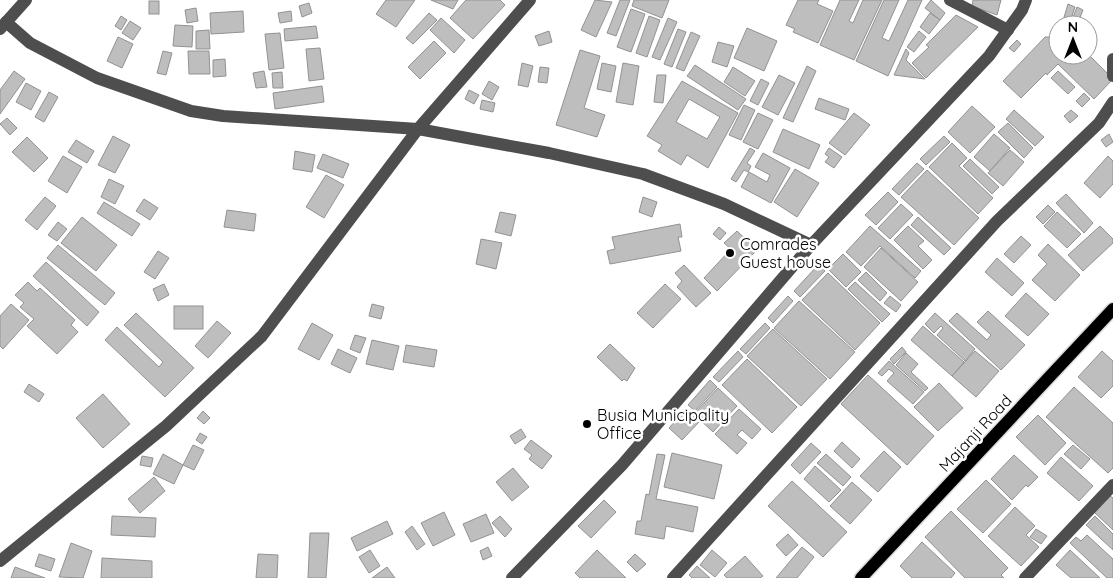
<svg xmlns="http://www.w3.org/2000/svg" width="1113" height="578" viewBox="0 0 1113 578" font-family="Quicksand,sans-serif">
<rect width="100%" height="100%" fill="#fff"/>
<g fill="#bebebe" stroke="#929292" fill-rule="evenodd">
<path d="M 386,0 L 415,0 L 396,27 L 376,14 Z"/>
<path d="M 431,0 L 458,0 L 453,9 Z"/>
<path d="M 466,0 L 500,0 L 505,5 L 473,39 L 450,18 Z"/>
<path d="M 595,0 L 612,2 L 596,37 L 581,30 Z"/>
<path d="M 620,0 L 630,0 L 616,36 L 607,33 Z"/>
<path d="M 634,0 L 669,0 L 662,18 L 632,6 Z"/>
<path d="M 798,0 L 819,0 L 817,4 L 833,11 L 818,43 L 793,32 L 795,29 L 786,25 Z"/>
<path d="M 840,0 L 859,0 L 849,21 L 853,23 L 863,0 L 882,0 L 854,60 L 820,45 Z"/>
<path d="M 884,0 L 899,0 L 882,38 L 889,41 L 908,0 L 922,0 L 888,76 L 856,61 Z"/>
<path d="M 931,0 L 945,13 L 940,20 L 925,8 Z"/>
<path d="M 973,0 L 1001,0 L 997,15 L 972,6 Z"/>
<rect x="149" y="1" width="10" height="13"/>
<path d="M 309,3 L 312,13 L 302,17 L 299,6 Z"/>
<path d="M 1068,4 L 1075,7 L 1069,25 L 1062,24 Z"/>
<path d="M 1077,7 L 1083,10 L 1077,25 L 1070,25 Z"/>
<path d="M 196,8 L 198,21 L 187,23 L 185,10 Z"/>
<path d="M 631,9 L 645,14 L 631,52 L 617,47 Z"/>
<path d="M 243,11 L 244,32 L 211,34 L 210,13 Z"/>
<path d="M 291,11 L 292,21 L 280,23 L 278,13 Z"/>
<path d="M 429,13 L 437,20 L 413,44 L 406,38 Z"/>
<path d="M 930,13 L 940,20 L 929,34 L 920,27 Z"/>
<path d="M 956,15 L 978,27 L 926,78 L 912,63 L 929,47 L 926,45 Z"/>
<path d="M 121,16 L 127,20 L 121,30 L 115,26 Z"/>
<path d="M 649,16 L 660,20 L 647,57 L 636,53 Z"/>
<path d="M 441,18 L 465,40 L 454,53 L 430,30 Z"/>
<path d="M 668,18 L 677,22 L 660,60 L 652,57 Z"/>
<path d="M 130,21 L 141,28 L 133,40 L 122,33 Z"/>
<path d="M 175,25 L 193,26 L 192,47 L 173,46 Z"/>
<path d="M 316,26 L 318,38 L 285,41 L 284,29 Z"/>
<path d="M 747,28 L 777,41 L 764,71 L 734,58 Z"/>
<path d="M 678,29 L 686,32 L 672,67 L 664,64 Z"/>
<path d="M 209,30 L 210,49 L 196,49 L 196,31 Z"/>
<path d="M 549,31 L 552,42 L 539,46 L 535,36 Z"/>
<path d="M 919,31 L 926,37 L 914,52 L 907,47 Z"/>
<path d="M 691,32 L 700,36 L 684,71 L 676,68 Z"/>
<path d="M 280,33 L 284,68 L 269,70 L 265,34 Z"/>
<path d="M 118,37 L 133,44 L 122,68 L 107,61 Z"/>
<path d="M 1045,37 L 1058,37 L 1058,55 L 1088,54 L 1113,79 L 1094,99 L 1058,64 L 1047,75 L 1046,73 L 1021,98 L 1003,81 Z"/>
<path d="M 1017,40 L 1021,44 L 1014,52 L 1009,48 Z"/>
<path d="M 434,41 L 446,53 L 420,79 L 408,67 Z"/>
<path d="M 718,42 L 734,46 L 727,67 L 712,62 Z"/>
<path d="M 320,48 L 324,79 L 309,81 L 306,49 Z"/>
<path d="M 906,49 L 909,53 L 906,60 L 925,79 L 894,75 Z"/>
<path d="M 580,50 L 600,56 L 584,108 L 605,115 L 597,137 L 556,125 Z"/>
<path d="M 163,51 L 172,53 L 166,75 L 157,73 Z"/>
<path d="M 188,51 L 209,51 L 210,74 L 189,74 Z"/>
<path d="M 225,59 L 226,76 L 213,77 L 213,60 Z"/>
<path d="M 522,63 L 533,66 L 528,87 L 518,85 Z"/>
<path d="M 602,63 L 616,66 L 611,92 L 597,89 Z"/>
<path d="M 623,63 L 639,66 L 633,105 L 616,102 Z"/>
<path d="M 695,65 L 746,99 L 738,110 L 687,76 Z"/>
<path d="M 807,66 L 816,71 L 793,122 L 783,118 Z"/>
<path d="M 540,67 L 549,68 L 547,83 L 538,82 Z"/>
<path d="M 733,67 L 755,81 L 745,96 L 724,82 Z"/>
<path d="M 14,71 L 25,79 L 0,114 L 0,90 Z"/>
<path d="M 264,71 L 267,87 L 256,88 L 253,73 Z"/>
<path d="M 1058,71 L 1075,87 L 1068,94 L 1051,78 Z"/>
<path d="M 282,72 L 283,88 L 273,88 L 272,73 Z"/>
<path d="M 657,75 L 666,75 L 663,103 L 654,102 Z"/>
<path d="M 779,75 L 795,83 L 778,115 L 762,107 Z"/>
<path d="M 761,79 L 769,83 L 758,105 L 750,101 Z"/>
<path d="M 489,81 L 499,87 L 492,100 L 482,94 Z"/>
<path d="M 682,81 L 738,113 L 708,168 L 687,155 L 681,165 L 658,151 L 662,145 L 647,136 ZM 689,99 L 720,117 L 707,139 L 676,122 Z"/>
<path d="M 26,83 L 41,91 L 31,110 L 16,102 Z"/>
<path d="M 322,86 L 324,102 L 275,109 L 273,93 Z"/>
<path d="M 469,90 L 479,95 L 474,104 L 465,99 Z"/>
<path d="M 49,92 L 58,97 L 44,122 L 35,117 Z"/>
<path d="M 1084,93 L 1090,99 L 1082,107 L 1076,101 Z"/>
<path d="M 819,98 L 849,109 L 845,120 L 815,109 Z"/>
<path d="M 482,100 L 495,103 L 493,112 L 480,109 Z"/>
<path d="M 744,105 L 755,110 L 741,140 L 729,135 Z"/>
<path d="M 972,106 L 995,127 L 970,153 L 948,132 Z"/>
<path d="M 1014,110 L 1044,137 L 1035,146 L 1006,119 Z"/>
<path d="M 1071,110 L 1078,116 L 1070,123 L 1064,116 Z"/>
<path d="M 758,113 L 773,120 L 758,149 L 743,142 Z"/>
<path d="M 854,113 L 870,125 L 845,155 L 829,143 Z"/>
<path d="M 7,118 L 17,128 L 10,135 L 0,124 Z"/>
<path d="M 1008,123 L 1033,148 L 1024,158 L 998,132 Z"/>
<path d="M 783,129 L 820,145 L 809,169 L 773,152 Z"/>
<path d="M 994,134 L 1010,148 L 990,171 L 974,157 Z"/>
<path d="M 1109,134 L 1113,142 L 1106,147 L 1101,140 Z"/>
<path d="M 113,136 L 130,145 L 115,173 L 98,165 Z"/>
<path d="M 944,136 L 950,142 L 926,165 L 920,159 Z"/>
<path d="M 27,137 L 48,158 L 34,172 L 12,152 Z"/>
<path d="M 76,140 L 94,151 L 87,163 L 68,152 Z"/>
<path d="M 952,143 L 967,158 L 959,166 L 993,198 L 978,214 L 929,167 Z"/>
<path d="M 750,148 L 755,151 L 747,163 L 751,166 L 748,172 L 744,170 L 736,182 L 731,179 Z"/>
<path d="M 829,148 L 842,157 L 834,168 L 825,162 L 829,157 L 825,154 Z"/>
<path d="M 1010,150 L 1024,162 L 1003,186 L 988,173 Z"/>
<path d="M 295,151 L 315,155 L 312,172 L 293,169 Z"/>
<path d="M 763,153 L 790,168 L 771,203 L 741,187 L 749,172 L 767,182 L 770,175 L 755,167 Z"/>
<path d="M 323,154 L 349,164 L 343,178 L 317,168 Z"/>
<path d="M 63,156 L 82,167 L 67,193 L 48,181 Z"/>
<path d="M 1108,156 L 1113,161 L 1113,184 L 1100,198 L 1084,183 Z"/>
<path d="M 970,159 L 999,187 L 992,194 L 963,166 Z"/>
<path d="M 917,163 L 924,169 L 899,195 L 892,189 Z"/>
<path d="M 795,169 L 819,183 L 797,217 L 774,202 Z"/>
<path d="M 927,170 L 979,218 L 954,245 L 901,197 Z"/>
<path d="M 326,175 L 344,185 L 324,218 L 306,207 Z"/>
<path d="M 109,179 L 124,186 L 115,204 L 101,197 Z"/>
<path d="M 888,192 L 898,202 L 876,225 L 865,215 Z"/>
<path d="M 1066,194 L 1093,223 L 1084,233 L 1056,203 Z"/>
<path d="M 45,197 L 56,206 L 37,230 L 25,220 Z"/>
<path d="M 643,197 L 657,202 L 652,217 L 639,212 Z"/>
<path d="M 144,199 L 158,208 L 150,220 L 136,211 Z"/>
<path d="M 104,202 L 140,224 L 132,236 L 97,213 Z"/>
<path d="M 901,204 L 913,215 L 890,239 L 878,228 Z"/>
<path d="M 1048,205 L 1055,212 L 1043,224 L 1036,217 Z"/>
<path d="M 227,210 L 256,214 L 254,231 L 224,227 Z"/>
<path d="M 500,212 L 516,215 L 511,236 L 495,232 Z"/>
<path d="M 1057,212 L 1081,234 L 1067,248 L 1044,226 Z"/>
<path d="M 82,217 L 117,245 L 96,271 L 61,243 Z"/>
<path d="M 918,217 L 951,248 L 944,255 L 911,225 Z"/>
<path d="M 58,222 L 67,229 L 57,241 L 48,235 Z"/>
<path d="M 680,224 L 682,237 L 678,237 L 681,251 L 610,264 L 607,251 L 615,249 L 612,237 Z"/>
<path d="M 870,226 L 921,271 L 915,278 L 880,246 L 861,266 L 846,252 Z"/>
<path d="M 908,226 L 924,241 L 918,246 L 932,260 L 923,269 L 894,240 Z"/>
<path d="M 1100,226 L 1113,239 L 1113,243 L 1083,271 L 1068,255 Z"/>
<path d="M 719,227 L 726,233 L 720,240 L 713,234 Z"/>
<path d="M 737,231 L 757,250 L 717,291 L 704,278 L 731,249 L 724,243 Z"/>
<path d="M 1021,236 L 1031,245 L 1014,263 L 1004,254 Z"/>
<path d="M 481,239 L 502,243 L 496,269 L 476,264 Z"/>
<path d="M 1048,244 L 1080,275 L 1055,301 L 1032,280 L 1047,264 L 1038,255 Z"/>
<path d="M 58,245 L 115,293 L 105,305 L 47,258 Z"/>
<path d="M 881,248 L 918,282 L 901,301 L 864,267 Z"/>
<path d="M 158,251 L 169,258 L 155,279 L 144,272 Z"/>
<path d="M 843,254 L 861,272 L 846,287 L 828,269 Z"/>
<path d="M 997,258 L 1024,283 L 1012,296 L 985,272 Z"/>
<path d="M 46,262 L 99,312 L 87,326 L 33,276 Z"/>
<path d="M 684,265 L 711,293 L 696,307 L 677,287 L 682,281 L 675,273 Z"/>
<path d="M 818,265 L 825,271 L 800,297 L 794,291 Z"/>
<path d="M 866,272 L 887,293 L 880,301 L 858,280 Z"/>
<path d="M 828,273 L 880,323 L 855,350 L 802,300 Z"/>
<path d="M 28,282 L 37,291 L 40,288 L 75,320 L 71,325 L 78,332 L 57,354 L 27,326 L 34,319 L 20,307 L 24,303 L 15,295 Z"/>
<path d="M 855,282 L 890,314 L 882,322 L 848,289 Z"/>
<path d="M 164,284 L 169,295 L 158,301 L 153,289 Z"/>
<path d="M 665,284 L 681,299 L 653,328 L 637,313 Z"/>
<path d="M 1026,293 L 1049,314 L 1028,336 L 1005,316 Z"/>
<path d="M 788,296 L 793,301 L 773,323 L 768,318 Z"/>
<path d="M 890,296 L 901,305 L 896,312 L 884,303 Z"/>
<path d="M 799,301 L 855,352 L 830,379 L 774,328 Z"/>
<path d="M 11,304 L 29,320 L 3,349 L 0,346 L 0,316 Z"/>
<path d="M 372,304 L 384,307 L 381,319 L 369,316 Z"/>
<rect x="174" y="306" width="29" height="23"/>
<path d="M 988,311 L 1025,345 L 1001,370 L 949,321 L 957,313 L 987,340 L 991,335 L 977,322 Z"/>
<path d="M 136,313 L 194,368 L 165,397 L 105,340 L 117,327 L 159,367 L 163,362 L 124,325 Z"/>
<path d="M 935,313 L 975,349 L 965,361 L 937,335 L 943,328 L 941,326 L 934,333 L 925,324 Z"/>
<path d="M 217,321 L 231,333 L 208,358 L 195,346 Z"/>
<path d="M 312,323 L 333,335 L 319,360 L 298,349 Z"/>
<path d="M 765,323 L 770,328 L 746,354 L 740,349 Z"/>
<path d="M 923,326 L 964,362 L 952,376 L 911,340 Z"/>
<path d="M 773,329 L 827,379 L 801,406 L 747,356 Z"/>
<path d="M 355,335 L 366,338 L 360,353 L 350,349 Z"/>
<path d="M 372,340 L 399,346 L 393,370 L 366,364 Z"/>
<path d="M 610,344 L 635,368 L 627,381 L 624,379 L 622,381 L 597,357 Z"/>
<path d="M 406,345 L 437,350 L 434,367 L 403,362 Z"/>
<path d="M 902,347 L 906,352 L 894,364 L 890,359 Z"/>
<path d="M 338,349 L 357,358 L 350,373 L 331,364 Z"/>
<path d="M 738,351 L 743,357 L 719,382 L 713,377 Z"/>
<path d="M 975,351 L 999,371 L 976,397 L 952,376 Z"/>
<path d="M 1102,351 L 1113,361 L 1113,386 L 1101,398 L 1078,377 Z"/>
<path d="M 906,353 L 918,364 L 911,372 L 928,388 L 925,391 L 896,365 Z"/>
<path d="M 747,359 L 797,407 L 772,433 L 722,385 Z"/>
<path d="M 889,361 L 924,392 L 913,404 L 887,381 L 894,373 L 889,369 L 882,376 L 878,373 Z"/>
<path d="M 868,375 L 934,436 L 907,465 L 841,404 Z"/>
<path d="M 710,380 L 717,387 L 695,411 L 688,405 Z"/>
<path d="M 939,383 L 963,408 L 938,431 L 914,407 Z"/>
<path d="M 29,384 L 44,394 L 39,402 L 24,392 Z"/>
<path d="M 1074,387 L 1113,423 L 1113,468 L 1108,473 L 1046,417 Z"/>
<path d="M 718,388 L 737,406 L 713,432 L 694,414 Z"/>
<path d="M 103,394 L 130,424 L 103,448 L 76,418 Z"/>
<path d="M 686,409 L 699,422 L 682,440 L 669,428 Z"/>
<path d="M 739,409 L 761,429 L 752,439 L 742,430 L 737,435 L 747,443 L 737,454 L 715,434 Z"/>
<path d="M 203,411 L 210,418 L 204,424 L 197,418 Z"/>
<path d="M 1038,415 L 1066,443 L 1045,465 L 1016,437 Z"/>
<path d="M 521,429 L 526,437 L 515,444 L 510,436 Z"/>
<path d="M 200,433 L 207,437 L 202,444 L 196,440 Z"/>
<path d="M 531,440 L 552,456 L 542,469 L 529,459 L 532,455 L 524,449 Z"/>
<path d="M 842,442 L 860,459 L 852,468 L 834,451 Z"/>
<path d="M 811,443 L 821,452 L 800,474 L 791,465 Z"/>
<path d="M 193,445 L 204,450 L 194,470 L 183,465 Z"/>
<path d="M 1073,445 L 1090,459 L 1081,469 L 1064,454 Z"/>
<path d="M 884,451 L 901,467 L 878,492 L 860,476 Z"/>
<path d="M 672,453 L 722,465 L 714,499 L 664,487 Z"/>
<path d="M 163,454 L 183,465 L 174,484 L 153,474 Z"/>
<path d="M 657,454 L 665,455 L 656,499 L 698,507 L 693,532 L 666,526 L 664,539 L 635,534 L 637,521 L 641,521 L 646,494 L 649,495 Z"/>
<path d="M 826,454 L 851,477 L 843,486 L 817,463 Z"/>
<path d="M 1014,455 L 1038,477 L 1028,487 L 1026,485 L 1012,500 L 991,479 Z"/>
<path d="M 142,456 L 153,458 L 151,467 L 140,465 Z"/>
<path d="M 1061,457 L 1093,486 L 1079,501 L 1047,473 Z"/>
<path d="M 815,466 L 841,490 L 829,502 L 804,479 Z"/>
<path d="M 513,468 L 529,487 L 512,501 L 496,482 Z"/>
<path d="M 154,477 L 165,491 L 140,513 L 128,499 Z"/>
<path d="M 986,480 L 1011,504 L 983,533 L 957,509 Z"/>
<path d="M 792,481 L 847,532 L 823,557 L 768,506 Z"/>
<path d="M 852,482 L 872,500 L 850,524 L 830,506 Z"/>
<path d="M 1109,495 L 1113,498 L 1113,530 L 1093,511 Z"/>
<path d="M 604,500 L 616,512 L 591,538 L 578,526 Z"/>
<path d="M 1015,507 L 1035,526 L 1026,535 L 1039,547 L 1021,566 L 988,536 Z"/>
<path d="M 951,511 L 1008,568 L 1001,575 L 1004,578 L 965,578 L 925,537 Z"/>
<path d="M 444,512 L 455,535 L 433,546 L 421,523 Z"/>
<path d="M 486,514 L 494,533 L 471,542 L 463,524 Z"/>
<path d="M 112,516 L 156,518 L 155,537 L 111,535 Z"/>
<path d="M 500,516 L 512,529 L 505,537 L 492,523 Z"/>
<path d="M 1095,516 L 1113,534 L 1113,550 L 1086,525 Z"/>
<path d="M 387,521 L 393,534 L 357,551 L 351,538 Z"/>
<path d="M 412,526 L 425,544 L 417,550 L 405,532 Z"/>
<path d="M 1036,529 L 1047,536 L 1041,544 L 1030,537 Z"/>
<path d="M 310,533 L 329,533 L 326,578 L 308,578 Z"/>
<path d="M 788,534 L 798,545 L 786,556 L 776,545 Z"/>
<path d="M 1087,535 L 1113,559 L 1113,578 L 1107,578 L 1070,543 L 1076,537 L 1081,541 Z"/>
<path d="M 922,542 L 955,573 L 951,578 L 912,578 L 900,566 Z"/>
<path d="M 71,543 L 92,551 L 83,578 L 59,577 Z"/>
<path d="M 488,547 L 492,556 L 483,560 L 480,551 Z"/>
<path d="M 802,547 L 814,557 L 797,578 L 776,578 Z"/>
<path d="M 370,550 L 380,566 L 369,573 L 359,557 Z"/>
<path d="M 597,550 L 626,578 L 580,578 L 575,573 Z"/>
<path d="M 712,550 L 727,563 L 715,577 L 700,565 Z"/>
<path d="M 1070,550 L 1100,578 L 1071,578 L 1056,565 Z"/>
<path d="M 39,554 L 55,559 L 51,571 L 35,566 Z"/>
<path d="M 258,554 L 278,555 L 277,578 L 256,578 Z"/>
<path d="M 635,554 L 646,564 L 637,572 L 627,562 Z"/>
<path d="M 745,556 L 763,576 L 760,578 L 727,578 L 724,575 Z"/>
<path d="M 102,558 L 152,561 L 152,578 L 101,578 Z"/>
<path d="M 697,566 L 710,578 L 692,578 L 689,575 Z"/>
<path d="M 15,567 L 45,578 L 11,578 Z"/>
<path d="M 387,567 L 395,578 L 372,578 Z"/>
</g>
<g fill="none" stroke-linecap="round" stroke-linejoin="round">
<defs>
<path id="major" d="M 861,578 L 1113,309"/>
</defs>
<use href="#major" stroke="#dbdbdb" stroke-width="15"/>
<g stroke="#4e4e4e" stroke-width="12">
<path d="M 950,0 L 1008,30"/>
<path d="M 6,22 L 30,43 L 97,78 L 191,111 L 223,116 L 418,129 L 549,153 L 643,174 L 724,204 L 811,245"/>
<path d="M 0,29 L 26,0"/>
<path d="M 1113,59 L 1113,76"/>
<path d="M 0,561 L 166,426 L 262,336 L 418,129 L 530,0"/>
<path d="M 512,578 L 622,465 L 811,245 L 989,56 L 1022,10 L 1026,0"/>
<path d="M 673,578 L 997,221 L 1099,123 L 1113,102"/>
<path d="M 1025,578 L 1113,485"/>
</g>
<use href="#major" stroke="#000" stroke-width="12"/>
</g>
<g fill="#000" stroke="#fff" stroke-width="2">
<circle cx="730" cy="253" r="5"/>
<circle cx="587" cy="424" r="5"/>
</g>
<g text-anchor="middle" stroke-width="5" stroke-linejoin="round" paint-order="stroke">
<g font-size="16" fill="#000" stroke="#fff" text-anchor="start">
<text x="740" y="250">Comrades<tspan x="740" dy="18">Guest house</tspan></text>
<text x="597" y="421">Busia Municipality<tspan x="597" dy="18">Office</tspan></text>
</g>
<g font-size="16" fill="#000" stroke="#fff">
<text transform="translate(975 433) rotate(-47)" y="6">Majanji Road</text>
</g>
</g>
<g transform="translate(1073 40)"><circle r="24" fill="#ffffff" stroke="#999999"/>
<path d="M0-4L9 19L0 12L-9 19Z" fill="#000000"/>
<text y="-8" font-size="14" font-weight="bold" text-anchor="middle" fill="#000000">N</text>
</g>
</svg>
